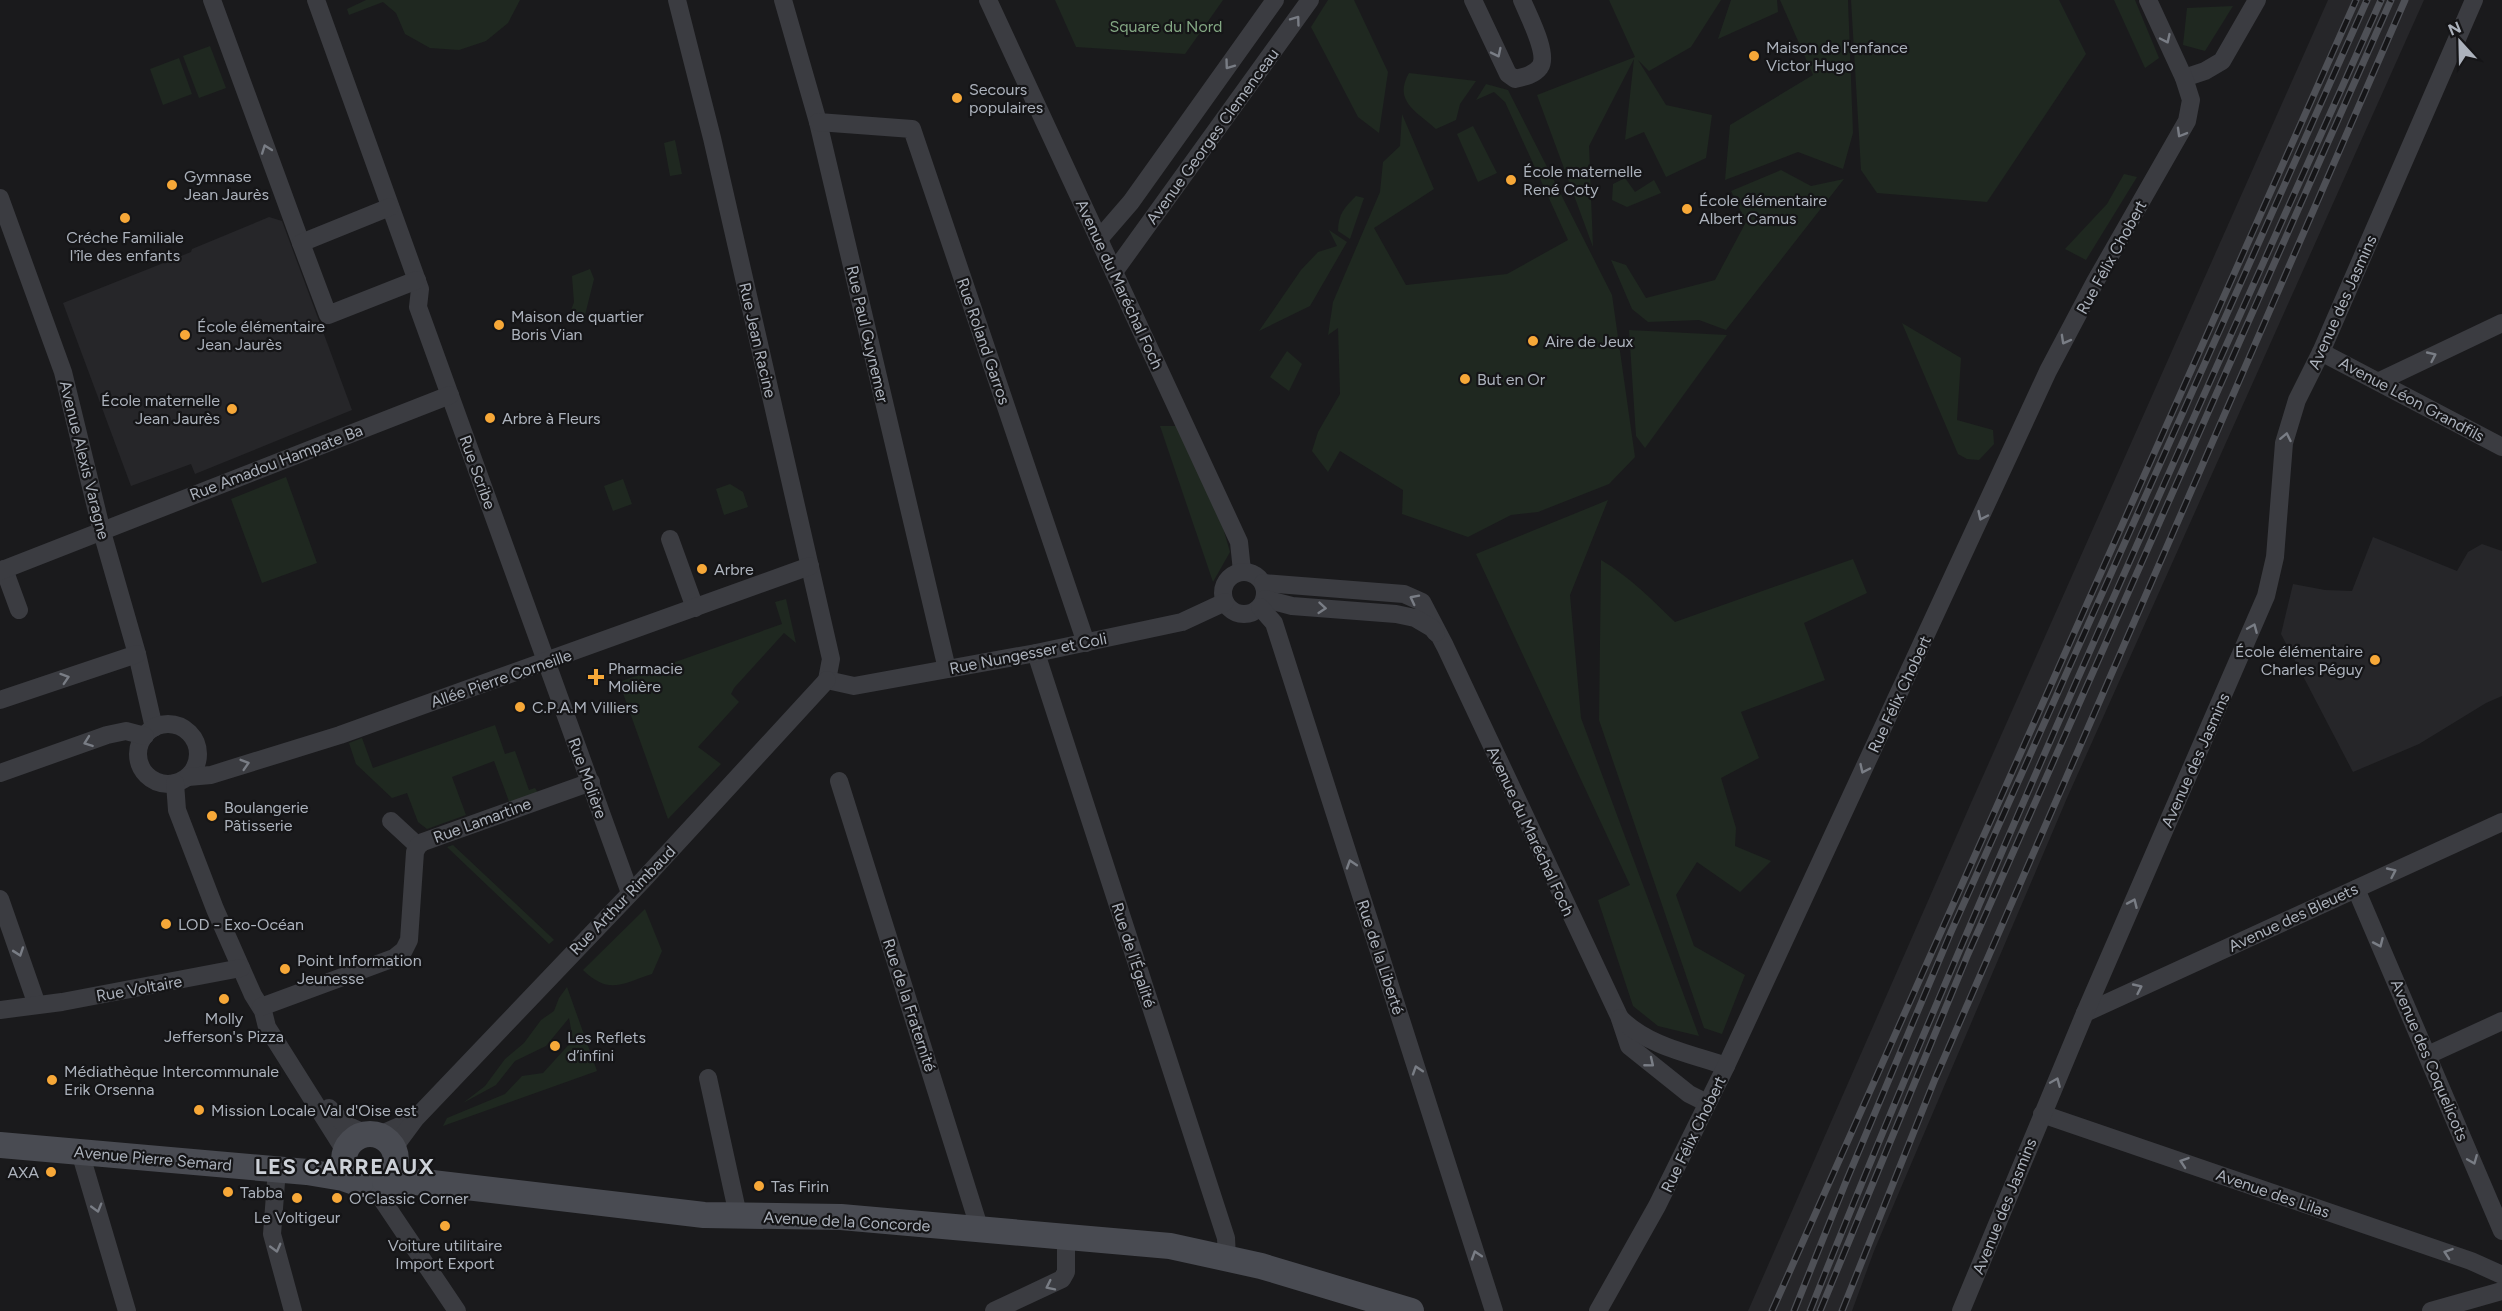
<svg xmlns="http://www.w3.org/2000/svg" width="2502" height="1311" viewBox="0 0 2502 1311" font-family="Figtree,sans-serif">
<rect width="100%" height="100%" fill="#1a1a1c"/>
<g fill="#262629">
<path d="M 2328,0 L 2424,0 L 2067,798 L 1874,1251 L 1852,1311 L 1748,1311 L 1971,803 Z"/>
<path d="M 269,217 L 282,221 L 352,410 L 195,474 L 191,464 L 131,486 L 63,303 L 191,252 L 192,249 Z"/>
<path d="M 2373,537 L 2457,571 L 2468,552 L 2482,544 L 2502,551 L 2502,696 L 2486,703 L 2419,744 L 2353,772 L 2281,634 L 2293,584 L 2325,590 L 2352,591 Z"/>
</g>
<g fill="#1f2820">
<path d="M 366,0 L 520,0 L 508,23 L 486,41 L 459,50 L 430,48 L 405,34 L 396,13 L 383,2 L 349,15 L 347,9 Z"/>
<path d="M 1055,0 L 1223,0 L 1185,54 L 1076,47 Z"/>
<path d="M 1328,0 L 1354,0 L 1388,72 L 1379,133 L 1358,117 L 1311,27 Z"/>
<path d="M 1609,0 L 1721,0 L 1691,47 L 1649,71 L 1638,60 L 1666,105 L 1712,115 L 1706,158 L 1666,177 L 1644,132 L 1625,140 L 1634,59 L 1589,146 L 1593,247 L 1537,95 L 1635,57 Z"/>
<path d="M 1731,0 L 1777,0 L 1778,12 L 1718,39 Z"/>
<path d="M 1780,0 L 1848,0 L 1853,133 L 1843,169 L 1798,152 L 1725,180 L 1730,125 L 1813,75 Z"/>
<path d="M 1851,0 L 2059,0 L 2086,54 L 1987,202 L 1877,193 L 1861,170 Z"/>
<path d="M 2114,0 L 2135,0 L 2159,58 L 2145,68 Z"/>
<path d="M 2233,6 L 2205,51 L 2183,45 L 2187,8 Z"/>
<path d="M 210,46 L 226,88 L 199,98 L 183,56 Z"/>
<path d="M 179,58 L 192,94 L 163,105 L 150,69 Z"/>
<path d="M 1409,73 L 1476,81 L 1460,104 L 1456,120 L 1436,129 C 1416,111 1393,101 1409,73 Z"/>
<path d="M 1486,84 L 1508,90 L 1612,295 L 1635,457 L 1609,484 L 1538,512 L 1511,515 L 1468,537 L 1402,514 L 1403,490 L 1340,451 L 1328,472 L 1312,451 L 1318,432 L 1340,394 L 1338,328 L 1328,335 L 1333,302 L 1380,192 L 1383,162 L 1400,146 L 1402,114 L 1434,189 L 1374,228 L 1406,285 L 1507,274 L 1568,240 L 1505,102 L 1494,92 L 1476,100 Z"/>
<path d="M 1473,126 L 1497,173 L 1478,182 L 1457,134 Z"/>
<path d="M 675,140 L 682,174 L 670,176 L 664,143 Z"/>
<path d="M 1781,170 L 1811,186 L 1844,179 L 1726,330 L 1699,320 L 1648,322 L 1632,309 L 1611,260 L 1626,265 L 1646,298 L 1715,280 L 1746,222 L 1731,191 Z"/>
<path d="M 2124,174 L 2137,177 L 2086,260 L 2065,249 L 2107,204 Z"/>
<path d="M 1625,178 L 1635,192 L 1654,180 L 1661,193 L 1627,207 L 1612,200 L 1613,184 Z"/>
<path d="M 1356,196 L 1364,198 L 1350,239 L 1338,231 C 1338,214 1345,207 1356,196 Z"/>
<path d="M 1329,230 L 1347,242 L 1310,306 L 1259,331 L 1301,270 L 1318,252 L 1337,246 Z"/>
<path d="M 590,269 L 594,279 L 585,315 L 570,313 L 574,302 L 572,276 Z"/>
<path d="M 1902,323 L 1961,358 L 1957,420 L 1993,430 L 1994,444 L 1979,460 L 1967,459 L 1958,454 Z"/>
<path d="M 1629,330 L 1727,335 L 1645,448 L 1636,436 Z"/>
<path d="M 1287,351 L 1302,364 L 1289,391 L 1270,377 Z"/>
<path d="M 1160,426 L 1180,426 L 1216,503 L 1230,552 L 1213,582 Z"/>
<path d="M 286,477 L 317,563 L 262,583 L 231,499 Z"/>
<path d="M 623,479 L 632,504 L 613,511 L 604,486 Z"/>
<path d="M 730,484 L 743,492 L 748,507 L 724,515 L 716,489 Z"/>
<path d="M 1608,500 L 1570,595 L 1581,718 L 1699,1036 L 1658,1026 L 1633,1006 L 1598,900 L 1630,885 L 1476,554 Z"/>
<path d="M 1853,559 L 1867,593 L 1804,623 L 1825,680 L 1741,712 L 1759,758 L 1721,778 L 1736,828 L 1735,846 L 1771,861 L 1740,892 L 1697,862 L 1676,895 L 1694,946 L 1745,975 L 1722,1034 L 1704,1028 L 1599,720 L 1601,560 C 1630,577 1651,599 1675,622 Z"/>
<path d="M 786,599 L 796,643 L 784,633 L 734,688 L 731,694 L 739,702 L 698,747 L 721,764 L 668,819 L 619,682 L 782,624 L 775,602 Z"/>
<path d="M 495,725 L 505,754 L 515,751 L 529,790 L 535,788 L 538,793 L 510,804 L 494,761 L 452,777 L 466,815 L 427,829 L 418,822 L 407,793 L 392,798 L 356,764 L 349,743 L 362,738 L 373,768 Z"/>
<path d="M 453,845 L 550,936 L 554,940 L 549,944 L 447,847 Z"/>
<path d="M 645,909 L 662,951 L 652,974 C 621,984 609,995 583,970 Z"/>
<path d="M 567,987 L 597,1071 L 443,1126 L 447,1118 L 505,1094 L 522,1076 L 543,1073 L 573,1040 L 569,1018 L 546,1046 L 515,1061 L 496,1085 L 463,1103 L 485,1086 L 505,1059 L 524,1043 L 541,1020 L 554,1011 L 559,998 Z"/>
</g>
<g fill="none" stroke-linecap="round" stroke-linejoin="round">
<g stroke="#3b3c41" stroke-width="18">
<path d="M 212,0 L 301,243"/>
<path d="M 316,0 L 420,289 L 418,307 L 630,893"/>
<path d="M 677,0 L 712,138 L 831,659 L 827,680"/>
<path d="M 783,0 L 818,122 L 947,669"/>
<path d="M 988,0 L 1239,542 L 1242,571"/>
<path d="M 1473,0 L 1508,74 L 1515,79 C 1524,77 1534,75 1540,67 C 1549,54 1528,15 1522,0"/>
<path d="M 2184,78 L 2205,71 L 2222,61 L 2257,0"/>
<path d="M 818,122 L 912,129 L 1086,643"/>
<path d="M 0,198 L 63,372 L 102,532 L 137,654 L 154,728"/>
<path d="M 390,207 L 301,243 L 328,315 L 417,280"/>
<path d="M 1099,239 L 1131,202 L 1275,0"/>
<path d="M 1114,272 L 1310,0"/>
<path d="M 2321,352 L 2502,447"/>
<path d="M 2380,381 L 2502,323"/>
<path d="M 670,539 L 695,608"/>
<path d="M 4,569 L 19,610"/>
<path d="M 0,571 L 450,395"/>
<circle cx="1244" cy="593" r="21"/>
<path d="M 1263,583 L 1404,594 L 1422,602 L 1445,646 L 1619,1016 L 1629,1046 L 1689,1094 L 1707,1103"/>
<path d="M 1265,599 L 1292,606 L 1396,614 L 1415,618 L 1432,628 L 1436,633"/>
<path d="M 1260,607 L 1274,623 L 1494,1311"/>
<path d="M 1036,653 L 1226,1238 L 1227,1258"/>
<path d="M 827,680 L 854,686 L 1036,653 L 1182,622 L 1225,602"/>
<path d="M 0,700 L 137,654"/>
<circle cx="168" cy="754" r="30"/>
<path d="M 0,773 L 107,735 L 126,731 L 145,736"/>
<path d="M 188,777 L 211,775 L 340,735 L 810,566"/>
<path d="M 839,781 L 980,1230"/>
<path d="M 175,783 L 177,810 L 215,909 L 253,995 L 263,1011 L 267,1027 L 345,1151"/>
<path d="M 391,821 L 418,846"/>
<path d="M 2356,889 L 2502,1231"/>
<path d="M 0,899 L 37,1005"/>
<path d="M 261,1007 L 394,958 L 404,950 L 409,940 L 415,852 L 418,846 L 423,842 L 591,782"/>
<path d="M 0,1010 L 62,1002 L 241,968"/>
<path d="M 2085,1013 L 2502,822"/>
<path d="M 1620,1018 C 1647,1046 1691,1054 1726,1066"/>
<path d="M 2428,1055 L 2502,1021"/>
<path d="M 708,1078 L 738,1215"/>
<path d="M 329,1108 L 344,1124 L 369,1135"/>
<path d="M 2042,1114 L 2471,1261 L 2502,1275"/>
<path d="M 374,1135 L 386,1132 L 411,1121"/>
<path d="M 393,1149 L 416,1118 L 644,879 L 827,680"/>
<path d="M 80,1152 L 127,1311"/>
<path d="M 277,1169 L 272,1234 L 293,1311"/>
<path d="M 382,1182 L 381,1187 L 383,1201 L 457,1311"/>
<path d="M 994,1311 L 1062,1279 L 1066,1272 L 1066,1236"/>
<path d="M 1598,1311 L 1657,1206 L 1726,1066 L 2048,371 L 2095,282 L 2187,121 L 2191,100 L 2184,78 L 2148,0"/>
<path d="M 1961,1311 L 2085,1013 L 2266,596 L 2275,557 L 2284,443 L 2297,400 L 2321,352 L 2474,0"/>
<path d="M 2431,1311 L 2502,1291"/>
</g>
<g stroke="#494b52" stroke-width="26">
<circle cx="370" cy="1160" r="26"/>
<path d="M 0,1145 L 307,1172 L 343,1178 L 360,1184"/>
<path d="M 385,1181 L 432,1183 L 704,1215 L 841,1217 L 1170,1246 L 1261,1266 L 1411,1311"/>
</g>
<defs>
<g id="rail">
<path d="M 1772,1311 L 2356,0"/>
<path d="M 1794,1311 L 1845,1184 L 1951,932 L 2367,0"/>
<path d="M 1810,1311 C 1987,868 2187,435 2381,0"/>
<path d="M 1820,1311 L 1968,954 L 2391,0"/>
<path d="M 1842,1311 L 1935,1079 L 2405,0"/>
</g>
</defs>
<use href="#rail" stroke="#4e5056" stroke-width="7"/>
<use href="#rail" stroke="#151517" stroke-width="4.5" stroke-dasharray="14" stroke-linecap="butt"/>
</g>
<defs><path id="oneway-chevron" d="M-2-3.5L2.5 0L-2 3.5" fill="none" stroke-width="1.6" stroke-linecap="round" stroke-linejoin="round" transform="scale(1.5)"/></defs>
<g stroke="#797d85">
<use href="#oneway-chevron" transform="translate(1296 20) rotate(-54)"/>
<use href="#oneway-chevron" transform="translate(2166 39) rotate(65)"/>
<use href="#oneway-chevron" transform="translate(1497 53) rotate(64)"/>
<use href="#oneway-chevron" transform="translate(1229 65) rotate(126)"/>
<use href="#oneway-chevron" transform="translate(2181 133) rotate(120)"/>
<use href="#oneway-chevron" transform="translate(266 149) rotate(-110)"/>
<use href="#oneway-chevron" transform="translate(2065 340) rotate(119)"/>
<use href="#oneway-chevron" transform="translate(2432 356) rotate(-25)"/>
<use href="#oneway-chevron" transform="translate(2286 437) rotate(-78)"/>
<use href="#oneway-chevron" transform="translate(1982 516) rotate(115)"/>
<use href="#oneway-chevron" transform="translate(1414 599) rotate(-153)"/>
<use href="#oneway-chevron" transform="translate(1322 608) rotate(5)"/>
<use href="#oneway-chevron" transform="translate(2253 628) rotate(-67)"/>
<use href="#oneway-chevron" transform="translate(65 678) rotate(-18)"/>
<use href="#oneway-chevron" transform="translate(88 742) rotate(160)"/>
<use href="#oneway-chevron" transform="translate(245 764) rotate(-17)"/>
<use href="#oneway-chevron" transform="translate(1864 769) rotate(115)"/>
<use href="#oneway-chevron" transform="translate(1351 864) rotate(-108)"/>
<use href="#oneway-chevron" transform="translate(2392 872) rotate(-25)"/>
<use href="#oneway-chevron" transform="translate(2133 903) rotate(-66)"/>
<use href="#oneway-chevron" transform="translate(2379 943) rotate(66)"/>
<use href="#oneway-chevron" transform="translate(19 952) rotate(71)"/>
<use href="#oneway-chevron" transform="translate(2138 988) rotate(-25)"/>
<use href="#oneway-chevron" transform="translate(1650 1063) rotate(39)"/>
<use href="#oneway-chevron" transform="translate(1417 1070) rotate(-108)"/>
<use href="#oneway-chevron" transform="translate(2056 1082) rotate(-67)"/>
<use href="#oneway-chevron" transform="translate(2473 1160) rotate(68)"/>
<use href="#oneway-chevron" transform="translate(2184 1162) rotate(-161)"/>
<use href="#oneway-chevron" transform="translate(97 1208) rotate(74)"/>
<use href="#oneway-chevron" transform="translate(276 1248) rotate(75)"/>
<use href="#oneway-chevron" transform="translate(2448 1253) rotate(-161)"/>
<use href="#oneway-chevron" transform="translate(1476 1255) rotate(-108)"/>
<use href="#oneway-chevron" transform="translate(1050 1286) rotate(154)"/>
</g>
<g fill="#f7a838" stroke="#151517" stroke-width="2">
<circle cx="1754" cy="56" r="6"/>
<circle cx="957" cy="98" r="6"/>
<circle cx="1511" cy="180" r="6"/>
<circle cx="172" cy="185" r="6"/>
<circle cx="1687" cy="209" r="6"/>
<circle cx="125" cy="218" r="6"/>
<circle cx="499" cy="325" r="6"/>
<circle cx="185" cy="335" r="6"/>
<circle cx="1533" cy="341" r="6"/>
<circle cx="1465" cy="379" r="6"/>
<circle cx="232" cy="409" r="6"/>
<circle cx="490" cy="418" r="6"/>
<circle cx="702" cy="569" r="6"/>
<circle cx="2375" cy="660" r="6"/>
<path d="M593 668h6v6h6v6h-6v6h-6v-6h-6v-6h6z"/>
<circle cx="520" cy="707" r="6"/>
<circle cx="212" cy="816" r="6"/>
<circle cx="166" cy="924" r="6"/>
<circle cx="285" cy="969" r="6"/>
<circle cx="224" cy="999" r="6"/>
<circle cx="555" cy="1046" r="6"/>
<circle cx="52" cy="1080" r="6"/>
<circle cx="199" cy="1110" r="6"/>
<circle cx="51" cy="1172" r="6"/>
<circle cx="759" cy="1186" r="6"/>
<circle cx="228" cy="1192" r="6"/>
<circle cx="297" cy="1198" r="6"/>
<circle cx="337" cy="1198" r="6"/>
<circle cx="445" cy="1226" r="6"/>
</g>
<g text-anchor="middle" stroke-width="4.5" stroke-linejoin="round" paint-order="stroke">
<g font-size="16" fill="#83a783" stroke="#151517">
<text x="1166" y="32">Square du Nord</text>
</g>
<g font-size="16" fill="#acb2bc" stroke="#151517" text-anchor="start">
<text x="1766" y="53">Maison de l'enfance<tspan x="1766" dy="18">Victor Hugo</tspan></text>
<text x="969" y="95">Secours<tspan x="969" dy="18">populaires</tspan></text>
<text x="1523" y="177">École maternelle<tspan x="1523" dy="18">René Coty</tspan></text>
<text x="184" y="182">Gymnase<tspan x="184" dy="18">Jean Jaurès</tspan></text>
<text x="1699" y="206">École élémentaire<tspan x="1699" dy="18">Albert Camus</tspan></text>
<text x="125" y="243" text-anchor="middle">Créche Familiale<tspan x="125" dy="18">l'île des enfants</tspan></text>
<text x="511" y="322">Maison de quartier<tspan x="511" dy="18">Boris Vian</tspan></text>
<text x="197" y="332">École élémentaire<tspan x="197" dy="18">Jean Jaurès</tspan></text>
<text x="1545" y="347">Aire de Jeux</text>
<text x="1477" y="385">But en Or</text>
<text x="220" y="406" text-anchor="end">École maternelle<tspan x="220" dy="18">Jean Jaurès</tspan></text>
<text x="502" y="424">Arbre à Fleurs</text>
<text x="714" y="575">Arbre</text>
<text x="2363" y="657" text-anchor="end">École élémentaire<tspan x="2363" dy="18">Charles Péguy</tspan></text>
<text x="608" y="674">Pharmacie<tspan x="608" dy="18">Molière</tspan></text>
<text x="532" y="713">C.P.A.M Villiers</text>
<text x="224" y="813">Boulangerie<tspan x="224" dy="18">Pâtisserie</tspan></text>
<text x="178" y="930">LOD - Exo-Océan</text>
<text x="297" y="966">Point Information<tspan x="297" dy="18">Jeunesse</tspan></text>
<text x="224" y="1024" text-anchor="middle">Molly<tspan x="224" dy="18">Jefferson's Pizza</tspan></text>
<text x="567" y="1043">Les Reflets<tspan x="567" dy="18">d’infini</tspan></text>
<text x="64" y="1077">Médiathèque Intercommunale<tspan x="64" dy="18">Erik Orsenna</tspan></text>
<text x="211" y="1116">Mission Locale Val d'Oise est</text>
<text x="39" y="1178" text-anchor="end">AXA</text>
<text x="771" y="1192">Tas Firin</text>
<text x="240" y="1198">Tabba</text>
<text x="349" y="1204">O'Classic Corner</text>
<text x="297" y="1223" text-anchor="middle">Le Voltigeur</text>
<text x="445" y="1251" text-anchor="middle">Voiture utilitaire<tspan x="445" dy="18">Import Export</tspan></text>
</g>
<g font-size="16" fill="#acb2bc" stroke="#151517">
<text transform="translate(1212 136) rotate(-54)" y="6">Avenue Georges Clemenceau</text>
<text transform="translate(2111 257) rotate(-61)" y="6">Rue Félix Chobert</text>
<text transform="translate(1120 284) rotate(65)" y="6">Avenue du Maréchal Foch</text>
<text transform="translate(2342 302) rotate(-66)" y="6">Avenue des Jasmins</text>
<text transform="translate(868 334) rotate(77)" y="6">Rue Paul Guynemer</text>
<text transform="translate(758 340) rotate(77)" y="6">Rue Jean Racine</text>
<text transform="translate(984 341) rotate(71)" y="6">Rue Roland Garros</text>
<text transform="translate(2412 399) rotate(28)" y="6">Avenue Léon Grandfils</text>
<text transform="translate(85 460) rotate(76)" y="6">Avenue Alexis Varagne</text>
<text transform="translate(276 462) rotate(-21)" y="6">Rue Amadou Hampate Ba</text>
<text transform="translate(478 472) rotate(70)" y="6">Rue Scribe</text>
<text transform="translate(1028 653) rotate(-11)" y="6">Rue Nungesser et Coli</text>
<text transform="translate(501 678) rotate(-19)" y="6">Allée Pierre Corneille</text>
<text transform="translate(1899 694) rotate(-65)" y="6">Rue Félix Chobert</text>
<text transform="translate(2195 760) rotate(-66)" y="6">Avenue des Jasmins</text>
<text transform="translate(588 778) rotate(70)" y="6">Rue Molière</text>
<text transform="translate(482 820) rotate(-20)" y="6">Rue Lamartine</text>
<text transform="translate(1531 831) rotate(65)" y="6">Avenue du Maréchal Foch</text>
<text transform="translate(622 900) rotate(-46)" y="6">Rue Arthur Rimbaud</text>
<text transform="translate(2293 917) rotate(-25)" y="6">Avenue des Bleuets</text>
<text transform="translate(1134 955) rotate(72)" y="6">Rue de l'Égalité</text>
<text transform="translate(1381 957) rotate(72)" y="6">Rue de la Liberté</text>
<text transform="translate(139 988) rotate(-10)" y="6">Rue Voltaire</text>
<text transform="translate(910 1005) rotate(72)" y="6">Rue de la Fraternité</text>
<text transform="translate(2430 1060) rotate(67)" y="6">Avenue des Coquelicots</text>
<text transform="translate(1693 1134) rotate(-64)" y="6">Rue Félix Chobert</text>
<text transform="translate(153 1158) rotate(5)" y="6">Avenue Pierre Semard</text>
<text transform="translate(2273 1193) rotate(19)" y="6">Avenue des Lilas</text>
<text transform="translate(2004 1206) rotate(-68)" y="6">Avenue des Jasmins</text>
<text transform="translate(847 1221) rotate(3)" y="6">Avenue de la Concorde</text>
</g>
<g font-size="22" font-weight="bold" letter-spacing="1.5" fill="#cdd1d8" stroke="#151517">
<text x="345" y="1174">LES CARREAUX</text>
</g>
</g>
<g transform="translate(2460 42) rotate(338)" stroke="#151517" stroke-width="4.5" paint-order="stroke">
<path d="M0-4.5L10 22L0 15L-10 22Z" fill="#acb2bc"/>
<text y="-9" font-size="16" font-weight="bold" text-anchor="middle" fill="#acb2bc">N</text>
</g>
</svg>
